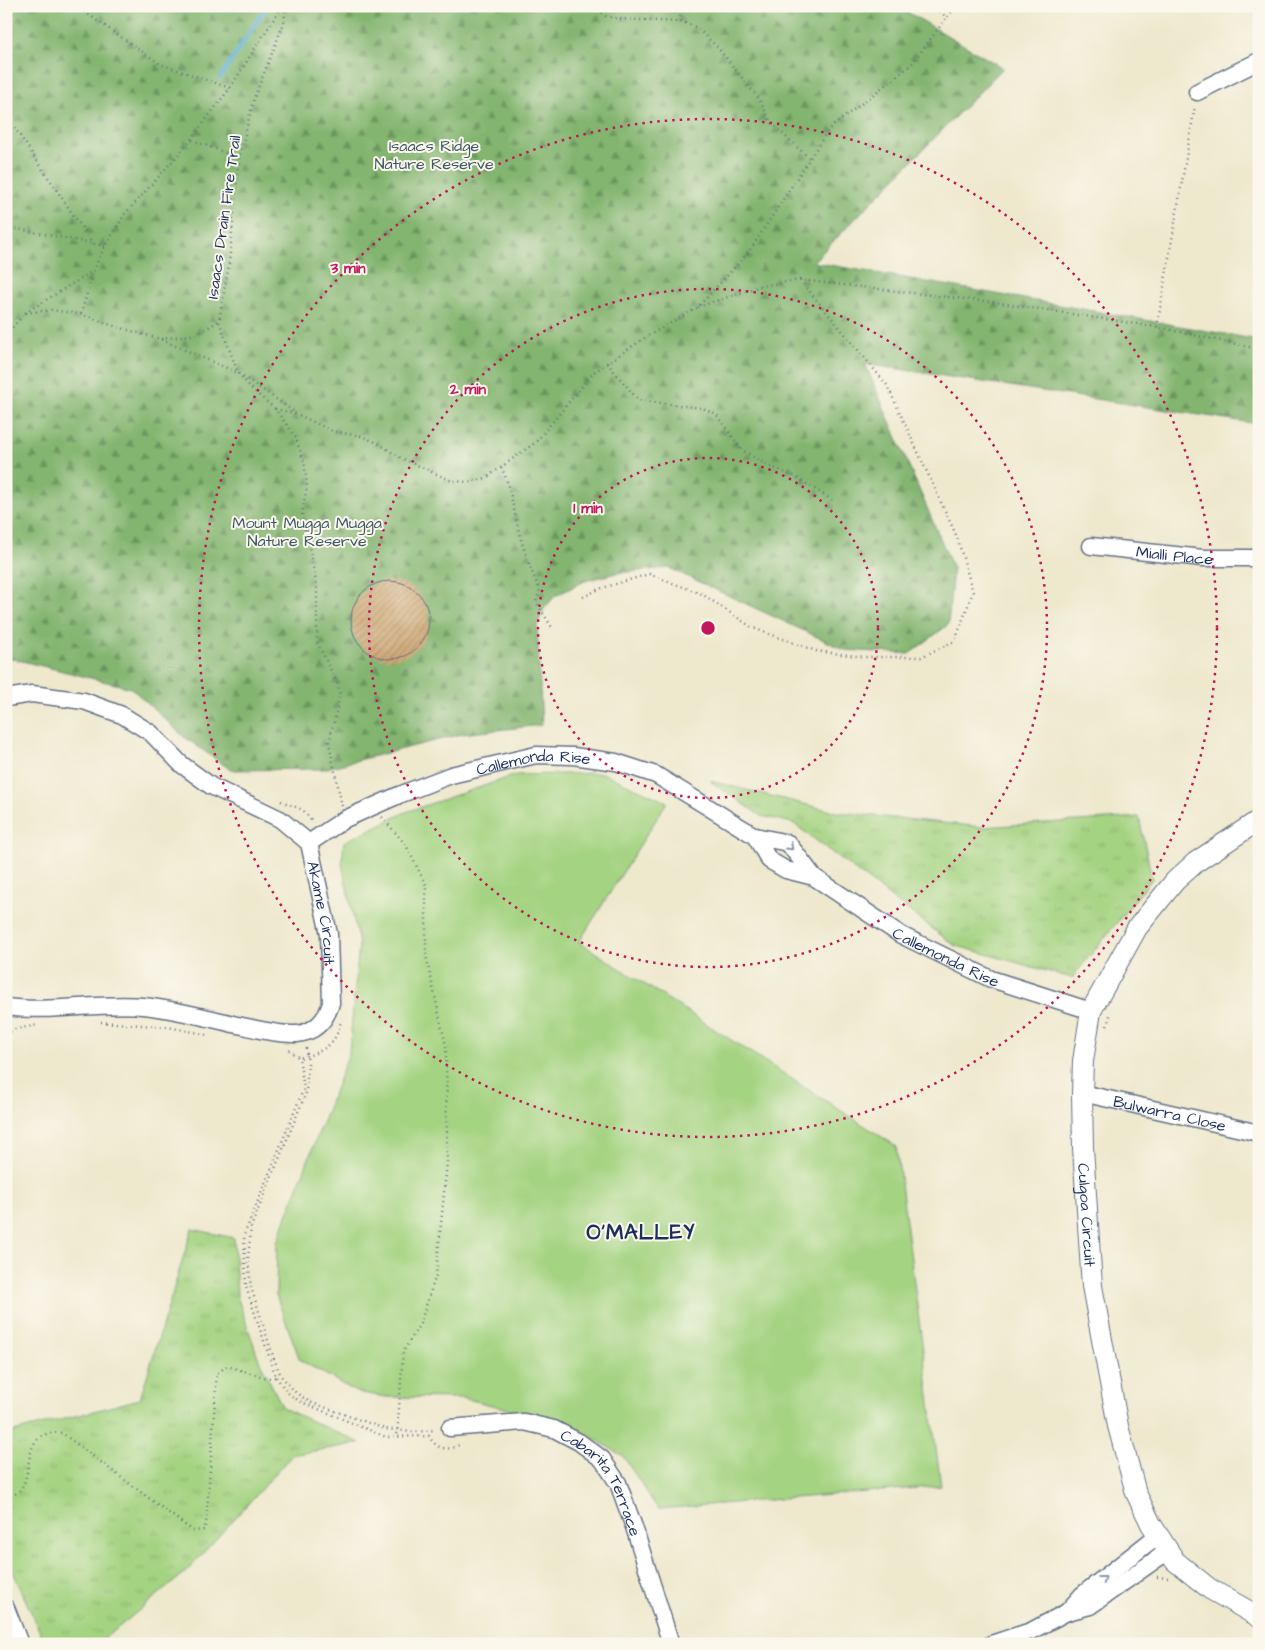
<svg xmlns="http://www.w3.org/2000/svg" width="1265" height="1650" viewBox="0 0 1265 1650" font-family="'Architects Daughter',sans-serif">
<defs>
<pattern id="forest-firs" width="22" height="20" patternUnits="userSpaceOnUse" patternTransform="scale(1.25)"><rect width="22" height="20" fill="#83b56f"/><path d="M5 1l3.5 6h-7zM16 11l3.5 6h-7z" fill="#6a945e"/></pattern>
<pattern id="park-tufts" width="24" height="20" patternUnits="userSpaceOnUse" patternTransform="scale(1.25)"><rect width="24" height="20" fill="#a4d381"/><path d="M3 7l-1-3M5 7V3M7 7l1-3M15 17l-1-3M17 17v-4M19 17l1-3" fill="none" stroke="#8db572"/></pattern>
<pattern id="building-hatch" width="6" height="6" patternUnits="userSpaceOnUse" patternTransform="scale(1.25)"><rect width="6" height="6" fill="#d0a977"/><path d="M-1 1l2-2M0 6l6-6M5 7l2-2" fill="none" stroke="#a88a65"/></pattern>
</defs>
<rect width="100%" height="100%" fill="#fbf7ec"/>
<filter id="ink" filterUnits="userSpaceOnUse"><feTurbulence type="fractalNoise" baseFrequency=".02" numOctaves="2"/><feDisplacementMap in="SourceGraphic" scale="10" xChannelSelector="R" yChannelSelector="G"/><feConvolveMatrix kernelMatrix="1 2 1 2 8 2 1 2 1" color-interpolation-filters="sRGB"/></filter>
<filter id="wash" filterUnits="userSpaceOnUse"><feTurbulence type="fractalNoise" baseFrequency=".0096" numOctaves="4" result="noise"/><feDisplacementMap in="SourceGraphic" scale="20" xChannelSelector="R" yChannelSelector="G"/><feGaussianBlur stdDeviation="1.12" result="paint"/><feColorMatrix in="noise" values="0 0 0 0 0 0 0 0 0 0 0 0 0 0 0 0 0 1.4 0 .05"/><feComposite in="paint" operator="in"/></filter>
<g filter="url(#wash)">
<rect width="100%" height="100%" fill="#eee8cd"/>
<path fill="#a4d381" stroke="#608170" d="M 602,773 L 667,802 L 579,942 L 896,1146 L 941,1486 L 658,1509 L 623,1456 L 570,1424 L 463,1398 L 386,1397 L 356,1392 L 300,1360 L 276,1295 L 277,1242 L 349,1053 L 359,944 L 342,864 L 344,842 L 406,812 L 516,775 Z"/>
<path fill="url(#forest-firs)" stroke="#4f7266" d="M 6,6 L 897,6 L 1003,68 L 813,262 L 1259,340 L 1259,424 L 865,364 L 953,568 L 948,625 L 909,654 L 845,650 L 669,568 L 616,573 L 585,581 L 555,596 L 544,609 L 537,626 L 542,725 L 462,734 L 323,769 L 231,770 L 183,736 L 131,688 L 6,657 Z"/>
<g fill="url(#park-tufts)" stroke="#608170">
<path d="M 710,781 L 836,812 L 982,827 L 1139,817 L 1152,879 L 1072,978 L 954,945 L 793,823 L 761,816 Z"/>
<path d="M 192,1229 L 234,1238 L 237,1296 L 259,1360 L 283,1408 L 360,1443 L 292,1455 L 187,1571 L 98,1644 L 45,1644 L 11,1567 L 6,1544 L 6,1434 L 140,1399 Z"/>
</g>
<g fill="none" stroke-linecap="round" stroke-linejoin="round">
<path stroke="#5bb0d7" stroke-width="4.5" d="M 220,78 L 267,6"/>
</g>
<g id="blocks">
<circle fill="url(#building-hatch)" cx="390" cy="620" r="39"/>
</g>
</g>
<g filter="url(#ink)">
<use href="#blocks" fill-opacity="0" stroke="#657085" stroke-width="1"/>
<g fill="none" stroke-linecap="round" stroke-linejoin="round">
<defs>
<g id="minor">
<path d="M 1197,92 L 1259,61"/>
<path id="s1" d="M 1091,546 L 1203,558 L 1259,558"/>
<path id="s2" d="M 6,698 L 32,694 L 84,701 L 122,715 L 151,733 L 181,764 L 211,786 L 280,819 L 309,843 L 329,934 L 331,1003 C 326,1020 316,1032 297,1034 C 276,1035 254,1028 233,1024 C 204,1017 174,1009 143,1006 C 98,1002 51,1013 6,1007"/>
<path id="s3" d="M 755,836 L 769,860 L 786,870 L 814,877 L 901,935 L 991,979 L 1091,1011"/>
<path id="s4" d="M 309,843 L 345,819 L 399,795 L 451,775 L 536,755 L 573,756 L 616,762 L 656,775 L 755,836 L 788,843 L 814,877"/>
<path id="s5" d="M 1082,1093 L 1259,1133"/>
<path id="s6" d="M 450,1428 L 524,1422 L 554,1429 L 579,1442 L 602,1459 L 618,1483 L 634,1527 L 671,1644"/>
<path d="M 6,1608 L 20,1644"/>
<path d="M 1067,1612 L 1082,1595 L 1158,1535"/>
<path d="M 991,1644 L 1031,1631 L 1067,1612 L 1090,1606 L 1168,1551"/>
</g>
<g id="tertiary">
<path id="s7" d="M 1259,820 L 1196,862 L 1175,881 L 1137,928 L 1091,1011 L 1083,1061 L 1082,1093 L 1083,1148 L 1092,1286 L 1118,1426 L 1136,1493 L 1151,1524 L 1175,1561 L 1210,1589 L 1259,1617"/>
</g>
</defs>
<use href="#minor" stroke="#657085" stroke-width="19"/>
<use href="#tertiary" stroke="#657085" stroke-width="22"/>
<g stroke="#657085" stroke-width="2.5" stroke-dasharray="1 4" stroke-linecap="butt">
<path d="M 76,6 L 160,64 L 230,88"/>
<path d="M 286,6 L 284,23 L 254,98 L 239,158 L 229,264 L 219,321 L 238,373 L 254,391 L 275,409 L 295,436 L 304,461 L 307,486 L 302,513 L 317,586 L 317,642 L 337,683 L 340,695 L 329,743 L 342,806"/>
<path d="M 594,6 L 606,16 L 620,19 L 682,22 L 696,27 L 718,48 L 759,99 L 772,124 L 809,158"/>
<path d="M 678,6 L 682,22"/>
<path d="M 931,6 L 947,17 L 957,6"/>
<path d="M 6,115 L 93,244"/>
<path d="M 192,140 L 239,158"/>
<path d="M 6,230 L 13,228 L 105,246"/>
<path d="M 698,307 L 760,286 L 800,280 L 1000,303 L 1162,328 L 1259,349"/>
<path d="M 25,313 L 93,271 L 105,246 L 125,214 L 187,145 L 230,88 L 282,6"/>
<path d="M 81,314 L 93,273"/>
<path d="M 1157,327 L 1195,106"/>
<path d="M 6,335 L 25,313 L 51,310 L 81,314 L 111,325 L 160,339 L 238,373"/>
<path d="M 161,339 L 197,334 L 219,321"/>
<path d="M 607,363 L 638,400 L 702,408 L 716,414 L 742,450 L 767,465 L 794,476 L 832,500"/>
<path d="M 243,376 L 296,413"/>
<path d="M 275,409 L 297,414 L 332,431 L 361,436 L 378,443 L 399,457 L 452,481 L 469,482 L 486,478 L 536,442 L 594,372 L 646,337 L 697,308 L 748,253 L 829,129 L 911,65 L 947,17"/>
<path d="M 501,467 C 510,485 512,503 517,523 C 522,546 530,569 540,590 L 536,602 L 553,629"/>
<path d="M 583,597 L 599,589 L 649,574 L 702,594 L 753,628 L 816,651 L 864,657 L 921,657 L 955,641 L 973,592 L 957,537 L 887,385 L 800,280"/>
<path d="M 281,801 L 303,810 L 313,822"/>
<path d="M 382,817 L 406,845 L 426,885 L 426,956 L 446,1046 L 447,1162 L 436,1275 L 420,1324 L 403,1352 L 397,1437"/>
<path d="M 101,1022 L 168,1027 L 209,1035"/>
<path d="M 1107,1026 L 1111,1012"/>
<path d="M 6,1034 L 15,1029 L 38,1025"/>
<path d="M 306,1048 L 308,1063 L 306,1093 L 251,1227 L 248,1259 L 251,1287 L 274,1359 L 281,1376 L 296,1393 L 310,1402 L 385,1429 L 413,1432 L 436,1430"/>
<path d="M 289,1050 L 299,1058"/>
<path d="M 276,1377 L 288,1393 L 299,1401 L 386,1437 L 429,1436 C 436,1450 450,1452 462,1443"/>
<path d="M 6,1494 L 11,1496 C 41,1486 13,1428 62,1433 L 193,1531 L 204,1530 L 206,1524 L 217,1373 L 227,1366 L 267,1378 L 276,1377 L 246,1287 L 244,1235 L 304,1088 L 299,1058 C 321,1053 337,1045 341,1020"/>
<path d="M 1157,1577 L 1169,1578"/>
</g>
<use href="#minor" stroke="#fff" stroke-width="16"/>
<use href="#tertiary" stroke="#fff" stroke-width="20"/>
</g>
<defs><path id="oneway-chevron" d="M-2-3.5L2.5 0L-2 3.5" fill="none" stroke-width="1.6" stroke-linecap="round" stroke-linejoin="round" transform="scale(1.25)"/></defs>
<g stroke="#8d97ae">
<use href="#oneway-chevron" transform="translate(790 847) rotate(43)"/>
<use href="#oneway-chevron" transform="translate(1103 1579) rotate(-38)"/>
</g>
</g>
<g fill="none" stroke="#c2185b" stroke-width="2.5" stroke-dasharray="2.5 5">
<circle cx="708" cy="628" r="170"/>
<circle cx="708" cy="628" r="339"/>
<circle cx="708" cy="628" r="509"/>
</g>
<g text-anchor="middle" stroke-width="4" stroke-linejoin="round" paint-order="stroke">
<g font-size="16" fill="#3d5867" stroke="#fbf7ec">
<text x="434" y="151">Isaacs Ridge<tspan x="434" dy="18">Nature Reserve</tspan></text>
<text x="307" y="528">Mount Mugga Mugga<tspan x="307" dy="18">Nature Reserve</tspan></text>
</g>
<g font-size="16" fill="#1b2f5e" stroke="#fbf7ec">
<text transform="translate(223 217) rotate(-82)" y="6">Isaacs Drain Fire Trail</text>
<text dy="6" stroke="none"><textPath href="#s1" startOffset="84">Mialli Place</textPath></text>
<text dy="6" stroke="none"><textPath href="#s4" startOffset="242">Callemonda Rise</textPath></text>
<text dy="6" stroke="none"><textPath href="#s2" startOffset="419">Akame Circuit</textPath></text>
<text dy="6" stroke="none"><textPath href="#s3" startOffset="231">Callemonda Rise</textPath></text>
<text dy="6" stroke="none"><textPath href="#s5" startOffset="90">Bulwarra Close</textPath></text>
<text dy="6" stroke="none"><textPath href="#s7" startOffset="464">Culgoa Circuit</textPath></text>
<text dy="6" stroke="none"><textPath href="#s6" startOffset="180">Cabarita Terrace</textPath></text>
</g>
<g font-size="21" font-weight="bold" letter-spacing="1" fill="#1b2f5e" stroke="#fbf7ec">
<text x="641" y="1239">O'MALLEY</text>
</g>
</g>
<circle cx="708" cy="628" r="8" fill="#c2185b" stroke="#fbf7ec" stroke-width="2.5"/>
<g font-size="15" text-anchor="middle" font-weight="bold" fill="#c2185b" stroke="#fbf7ec" stroke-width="4" stroke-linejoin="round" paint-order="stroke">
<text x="348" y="273">3 min</text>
<text x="468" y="394">2 min</text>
<text x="588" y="513">1 min</text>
</g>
<rect width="1265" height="1650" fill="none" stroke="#fbf7ec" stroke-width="25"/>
</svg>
